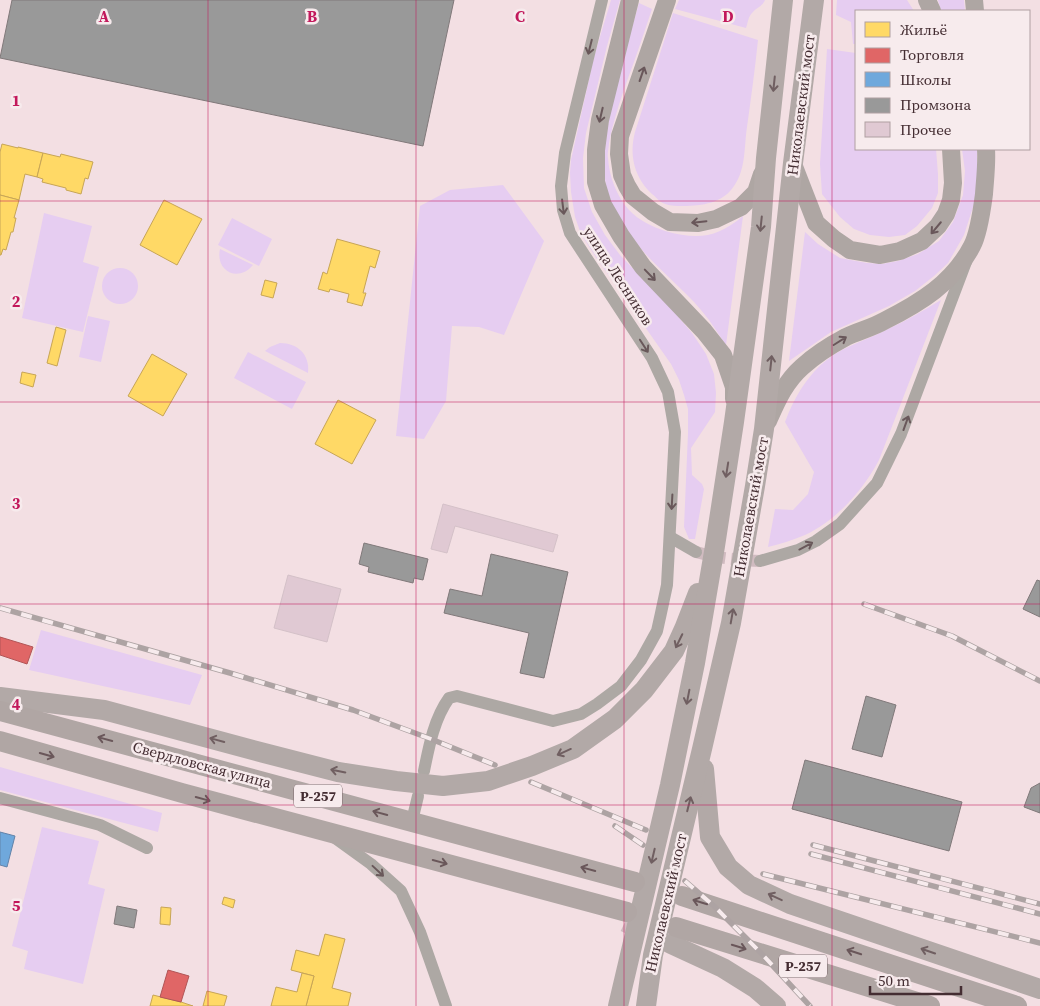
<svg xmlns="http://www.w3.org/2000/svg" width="1040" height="1006" viewBox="0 0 1040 1006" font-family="'Source Serif 4',serif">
<rect width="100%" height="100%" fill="#f3dfe3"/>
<g fill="#e6cdf1">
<path d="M 611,0 L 620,0 L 607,46 L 586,133 L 583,158 L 584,188 L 592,212 L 605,235 L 620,255 L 675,313 L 692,333 L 706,354 L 714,374 L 716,393 L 715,412 L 691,448 L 692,475 L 702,484 L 704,489 L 695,539 L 689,539 L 684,527 L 688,433 L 688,409 L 684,395 L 679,380 L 671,364 L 615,284 L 597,259 L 581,234 L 575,217 L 571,192 L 570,173 L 571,160 L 594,57 Z"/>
<path d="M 679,0 L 765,0 C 762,7 757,7 753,12 C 748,16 748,23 746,28 L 675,9 Z"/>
<path d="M 837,0 L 907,0 L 914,11 L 856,11 L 856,44 L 853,44 L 851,22 L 836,15 Z"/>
<path d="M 938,0 L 964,0 L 965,11 L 941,11 Z"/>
<path d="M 639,3 L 652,9 C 644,33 636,57 627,81 C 620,101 613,122 609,143 C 609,148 607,153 608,158 C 609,176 617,197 629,210 C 638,220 653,227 665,231 C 698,240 717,238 743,216 L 726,345 C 720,337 715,328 709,320 C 690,294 664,275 643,251 C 632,238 618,219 611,204 C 590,155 625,54 639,3 Z"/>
<path d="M 673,13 L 758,40 C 755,69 751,98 747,127 C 744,147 746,169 734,186 C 723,203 702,206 683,206 C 676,206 667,206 661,202 C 658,200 655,196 652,194 C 634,177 629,155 635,132 Z"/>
<path d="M 827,49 L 856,53 L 856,149 L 936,149 L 938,174 L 938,193 L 932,208 L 917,226 L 905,235 L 889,237 L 870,235 L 854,229 L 840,217 L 822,194 L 820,164 Z"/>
<path d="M 962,149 L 977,149 L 977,185 L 974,204 L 964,235 L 948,263 L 934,276 L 915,291 L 889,306 L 831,332 L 789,361 L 805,232 L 818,244 L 840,258 L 867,263 L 882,264 L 898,261 L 918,254 L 939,241 L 953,222 L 963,195 L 965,171 Z"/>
<path d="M 503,185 L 544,241 L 504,335 L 479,327 L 452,326 L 446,401 L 424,439 L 396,436 L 420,206 L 450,190 Z"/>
<path d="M 44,213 L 92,226 L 83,262 L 99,267 L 83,332 L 22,318 Z"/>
<path d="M 232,218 L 272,239 L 259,266 L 218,245 Z"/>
<path d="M 220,249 L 253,265 C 238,283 215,271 220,249 Z"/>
<circle cx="120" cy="286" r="18"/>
<path d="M 941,300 L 879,460 C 863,490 837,520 805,535 C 793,540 781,544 768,547 L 775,509 L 793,510 L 808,494 L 814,472 L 785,422 C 794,398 807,375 828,359 C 846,345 870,339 890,328 C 908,320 924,310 941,300 Z"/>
<path d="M 88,316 L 110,321 L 101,362 L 79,357 Z"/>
<path d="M 280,343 C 298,343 310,355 308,373 L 265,351 L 270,347 Z"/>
<path d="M 248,352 L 306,382 L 292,409 L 234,378 Z"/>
<path d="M 41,630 L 202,675 L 190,705 L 29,670 Z"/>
<path d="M 0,767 L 162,813 L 158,832 L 0,790 Z"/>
<path d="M 42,827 L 99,841 L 88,884 L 105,889 L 83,984 L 24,969 L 28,951 L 12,946 Z"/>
</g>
<g fill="#ffd966" stroke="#c7a556">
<path d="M 2,144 L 18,148 L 18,147 L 43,153 L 37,177 L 25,174 L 19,200 L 0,195 L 0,152 Z"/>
<path d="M 43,153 L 60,157 L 61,154 L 93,162 L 88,179 L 85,178 L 81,194 L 66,190 L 66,188 L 42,182 L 43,179 L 37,177 Z"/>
<path d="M 0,195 L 19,200 L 14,218 L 16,218 L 13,232 L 11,232 L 6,250 L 3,249 L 1,255 L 0,255 Z"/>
<path d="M 164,200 L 202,219 L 177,265 L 140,245 Z"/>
<path d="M 337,239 L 380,251 L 375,268 L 370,266 L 363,293 L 366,293 L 362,306 L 347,302 L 349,294 L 330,289 L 329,292 L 318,289 L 323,272 L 327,274 Z"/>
<path d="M 265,280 L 277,283 L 273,298 L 261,295 Z"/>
<path d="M 56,327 L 66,330 L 57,366 L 47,363 Z"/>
<path d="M 152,354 L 187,374 L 163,416 L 128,396 Z"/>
<path d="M 22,372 L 36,375 L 33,387 L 20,383 Z"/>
<path d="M 338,400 L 376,420 L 352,464 L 315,444 Z"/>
<path d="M 224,897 L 235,900 L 233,908 L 222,904 Z"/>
<path d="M 161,907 L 171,908 L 170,925 L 160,924 Z"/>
<path d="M 325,934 L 345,939 L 332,988 L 351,993 L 348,1006 L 306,1006 L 314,976 L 291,970 L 296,950 L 319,956 Z"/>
<path d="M 302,973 L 314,976 L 306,1006 L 271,1006 L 276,987 L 297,992 Z"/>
<path d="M 207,991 L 227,996 L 224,1006 L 203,1006 Z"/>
<path d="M 153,995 L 181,1002 L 193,1006 L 150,1006 Z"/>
</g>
<g fill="#e06666" stroke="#b15556">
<path d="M 0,637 L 33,647 L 27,664 L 0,655 Z"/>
<path d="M 168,970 L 189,976 L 181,1002 L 160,997 Z"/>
</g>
<path fill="#6fa8dc" stroke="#6283a9" d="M 0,832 L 15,836 L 7,867 L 0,865 Z"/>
<g fill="#999" stroke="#80797a">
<path d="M 12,0 L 454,0 L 423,146 L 0,58 Z"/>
<path d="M 364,543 L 428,559 L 423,580 L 414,578 L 413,583 L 368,572 L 369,567 L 359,564 Z"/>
<path d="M 491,554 L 568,572 L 544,678 L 520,673 L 529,633 L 444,613 L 450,589 L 482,596 Z"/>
<path d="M 1037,580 L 1040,581 L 1040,617 L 1023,609 Z"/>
<path d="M 866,696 L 896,705 L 882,757 L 852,749 Z"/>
<path d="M 805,760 L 962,802 L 949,851 L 792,809 Z"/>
<path d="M 1040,783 L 1040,813 L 1024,807 L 1031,788 Z"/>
<path d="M 117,906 L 137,910 L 134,928 L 114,924 Z"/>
</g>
<g fill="#e0c9d3" stroke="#d4c1c8">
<path d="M 443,504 L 558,535 L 553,552 L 455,526 L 447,553 L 431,549 Z"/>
<path d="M 288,575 L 341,589 L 327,642 L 274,628 Z"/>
</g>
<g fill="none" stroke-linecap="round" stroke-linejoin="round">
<path stroke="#d0bbc0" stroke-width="12" stroke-dasharray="12 6" stroke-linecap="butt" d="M 696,552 C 717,558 738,560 760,561"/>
<path stroke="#d0bbc0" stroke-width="20" stroke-dasharray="20 10" stroke-linecap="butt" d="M 625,922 L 671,944"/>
<g stroke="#ada8a4" stroke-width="12">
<path d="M 670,537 L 696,552"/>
<path d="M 760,561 L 798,550 L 816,541 L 840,524 L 877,483 L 901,434 L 966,262"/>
<path d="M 424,771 C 429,746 434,719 449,698 L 457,696 L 553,721 L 581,714 L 597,704 L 621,686 L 641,660 L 657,631 L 661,613 L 667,585 L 675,432 L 668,392 L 652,358 L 570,233 L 563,210 L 561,186 L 565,153 L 602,0"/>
<path d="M 0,798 L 100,825 L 147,848"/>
<path d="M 412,821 L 418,796"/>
<path d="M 335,838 L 371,864 L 401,891 L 420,932 L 446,1006"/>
</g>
<g stroke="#aea6a3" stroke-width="18">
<path d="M 630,0 L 600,120 L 596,150 L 596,182 L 603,205 L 621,236 L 643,267 L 704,331 L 723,355 L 734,387 L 734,399"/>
<path d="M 667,0 L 620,136 L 619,154 L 622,175 L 627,186 L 633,196 L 653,212 L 670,222 L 698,223 L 716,219 L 741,207 L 756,192 L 762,174"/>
<path d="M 927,0 L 932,11"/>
<path d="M 974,0 L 975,11"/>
<path d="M 793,164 L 816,223 L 834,239 L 850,250 L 880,255 L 900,251 L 922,241 L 938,226 L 946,214 L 951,200 L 953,183 L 951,149"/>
<path d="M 768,421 C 777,401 785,382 802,367 C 814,356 831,345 846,337 C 858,331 872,328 884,321 C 920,303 953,283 972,246 C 979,233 982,209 984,194 C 985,179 987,164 986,149"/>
</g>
<g stroke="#b2a9a7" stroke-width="20">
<path d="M 0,697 L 104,710 L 264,753 L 338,772 L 396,781 L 443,786 L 488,781 L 532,766 L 573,749 L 615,719 L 644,690 L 674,651 L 684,629 L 698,593"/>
<path d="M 704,769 L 710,837 L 728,867 L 749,885 L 790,904 L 1040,989"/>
<path d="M 671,944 L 723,968 L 755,988 L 776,1006"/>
<path d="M 618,1006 L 670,785 L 695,663 L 715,546 L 734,422 L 761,227 L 766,158 L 783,0"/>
<path d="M 646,1006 L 653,955 L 702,749 L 731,623 L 755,486 L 764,429 L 793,163 L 814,0"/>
</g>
<g stroke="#b0a6a4" stroke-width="20">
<path d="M 0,711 L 635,882"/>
<path d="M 0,741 L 182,793 L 627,912"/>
<path d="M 682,896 L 1017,1006"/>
<path d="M 676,927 L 930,1006"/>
</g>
<defs>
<g id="rail">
<path d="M 864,604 L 952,636 L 1040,681"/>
<path d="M 0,608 L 230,673 L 353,710 L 431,739 L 495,765"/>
<path d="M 531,782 L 646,830"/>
<path d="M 615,826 L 643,845"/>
<path d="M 813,845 L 1040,904"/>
<path d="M 811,854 L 1040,914"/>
<path d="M 763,874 L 1040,943"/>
<path d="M 685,881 L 714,906 L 761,953 L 810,1006"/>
</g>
</defs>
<use href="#rail" stroke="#ada3a3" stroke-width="5.5"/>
<use href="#rail" stroke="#f7ebed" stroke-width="4" stroke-dasharray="11" stroke-linecap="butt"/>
</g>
<defs><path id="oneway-shaft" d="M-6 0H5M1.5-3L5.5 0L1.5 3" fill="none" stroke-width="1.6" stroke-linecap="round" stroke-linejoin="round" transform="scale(1.25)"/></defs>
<g stroke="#69585a">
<use href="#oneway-shaft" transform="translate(590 47) rotate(104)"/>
<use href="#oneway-shaft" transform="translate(563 207) rotate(83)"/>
<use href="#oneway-shaft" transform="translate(644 346) rotate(57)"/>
<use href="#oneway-shaft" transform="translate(906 423) rotate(-70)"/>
<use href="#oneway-shaft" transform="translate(672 502) rotate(93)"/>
<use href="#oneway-shaft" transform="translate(806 546) rotate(-28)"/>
<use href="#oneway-shaft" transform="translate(378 871) rotate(43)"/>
</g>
<g stroke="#69575a">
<use href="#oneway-shaft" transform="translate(642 74) rotate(-71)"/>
<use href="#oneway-shaft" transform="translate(601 115) rotate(103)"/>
<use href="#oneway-shaft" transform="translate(699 222) rotate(174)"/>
<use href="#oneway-shaft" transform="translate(936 228) rotate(130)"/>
<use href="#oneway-shaft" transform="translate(650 275) rotate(46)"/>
<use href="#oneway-shaft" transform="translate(840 341) rotate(-32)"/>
</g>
<g stroke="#705f61">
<use href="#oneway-shaft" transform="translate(774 84) rotate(96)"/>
<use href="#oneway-shaft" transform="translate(761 224) rotate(96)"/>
<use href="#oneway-shaft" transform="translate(771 363) rotate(-84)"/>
<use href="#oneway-shaft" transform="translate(727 470) rotate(99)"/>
<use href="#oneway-shaft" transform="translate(732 616) rotate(-80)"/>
<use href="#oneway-shaft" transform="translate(679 641) rotate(116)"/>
<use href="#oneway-shaft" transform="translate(688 697) rotate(101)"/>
<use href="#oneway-shaft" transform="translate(217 740) rotate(-165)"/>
<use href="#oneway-shaft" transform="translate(564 752) rotate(156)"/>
<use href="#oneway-shaft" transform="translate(338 771) rotate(-169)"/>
<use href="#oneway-shaft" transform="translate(689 804) rotate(-76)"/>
<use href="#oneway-shaft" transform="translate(653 856) rotate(103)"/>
<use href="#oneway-shaft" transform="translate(775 897) rotate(-155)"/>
<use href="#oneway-shaft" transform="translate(928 951) rotate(-161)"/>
</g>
<g stroke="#6a575a">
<use href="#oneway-shaft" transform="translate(105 739) rotate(-165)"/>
<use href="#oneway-shaft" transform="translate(47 755) rotate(16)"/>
<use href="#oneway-shaft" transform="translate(203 799) rotate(15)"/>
<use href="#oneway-shaft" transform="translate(380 813) rotate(-165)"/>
<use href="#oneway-shaft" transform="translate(440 862) rotate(15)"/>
<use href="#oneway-shaft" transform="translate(588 869) rotate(-165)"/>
<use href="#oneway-shaft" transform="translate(700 902) rotate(-163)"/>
<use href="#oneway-shaft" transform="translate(739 947) rotate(17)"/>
<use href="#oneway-shaft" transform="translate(854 952) rotate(-162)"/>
</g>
<path fill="none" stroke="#c2185b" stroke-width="1" stroke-opacity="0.55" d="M 208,0 L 208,1006M 416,0 L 416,1006M 624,0 L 624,1006M 832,0 L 832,1006M 0,201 L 1040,201M 0,402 L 1040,402M 0,604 L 1040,604M 0,805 L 1040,805"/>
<g text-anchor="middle" stroke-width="5" stroke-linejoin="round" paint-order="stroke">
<g fill="#f7ebed" stroke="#7a666a" stroke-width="1">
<rect x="294" y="784.5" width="48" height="23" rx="4"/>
<rect x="779" y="954.5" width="48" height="23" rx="4"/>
</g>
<g font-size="14" font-weight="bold" fill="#442d32">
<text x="318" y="801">Р-257</text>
<text x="803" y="971">Р-257</text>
</g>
<g font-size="15" fill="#442d32" stroke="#f7ebed">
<text transform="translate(801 105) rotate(-83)" y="5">Николаевский мост</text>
<text transform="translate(618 276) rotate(57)" y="5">улица Лесников</text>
<text transform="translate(751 507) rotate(-80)" y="5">Николаевский мост</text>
<text transform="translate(202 765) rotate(15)" y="5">Свердловская улица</text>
<text transform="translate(666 903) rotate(-77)" y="5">Николаевский мост</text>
</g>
</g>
<g font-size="16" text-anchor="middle" font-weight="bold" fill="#c2185b" stroke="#f7ebed" stroke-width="5" stroke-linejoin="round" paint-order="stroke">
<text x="104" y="22">A</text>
<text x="312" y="22">B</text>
<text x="520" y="22">C</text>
<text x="728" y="22">D</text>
<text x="16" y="106">1</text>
<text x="16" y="307">2</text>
<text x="16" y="509">3</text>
<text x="16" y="710">4</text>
<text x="16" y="911">5</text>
</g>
<rect x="855" y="10" width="175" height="140" fill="#f7ebed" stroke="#af9fa2"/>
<rect x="865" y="22" width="25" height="15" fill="#ffd966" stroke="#af9fa2"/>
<text x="900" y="35" font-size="15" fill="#442d32">Жильё</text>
<rect x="865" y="48" width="25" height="15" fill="#e06666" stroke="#af9fa2"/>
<text x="900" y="60" font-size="15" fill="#442d32">Торговля</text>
<rect x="865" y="72" width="25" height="15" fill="#6fa8dc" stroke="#af9fa2"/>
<text x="900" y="85" font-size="15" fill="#442d32">Школы</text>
<rect x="865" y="98" width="25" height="15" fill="#999999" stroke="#af9fa2"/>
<text x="900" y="110" font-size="15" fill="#442d32">Промзона</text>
<rect x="865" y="122" width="25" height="15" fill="#e0c9d3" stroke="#af9fa2"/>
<text x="900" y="135" font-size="15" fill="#442d32">Прочее</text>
<path d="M870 986v8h91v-8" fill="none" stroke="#442d32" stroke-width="2.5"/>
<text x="878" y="986" font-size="15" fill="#442d32" stroke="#f7ebed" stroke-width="4" paint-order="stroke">50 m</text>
</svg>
